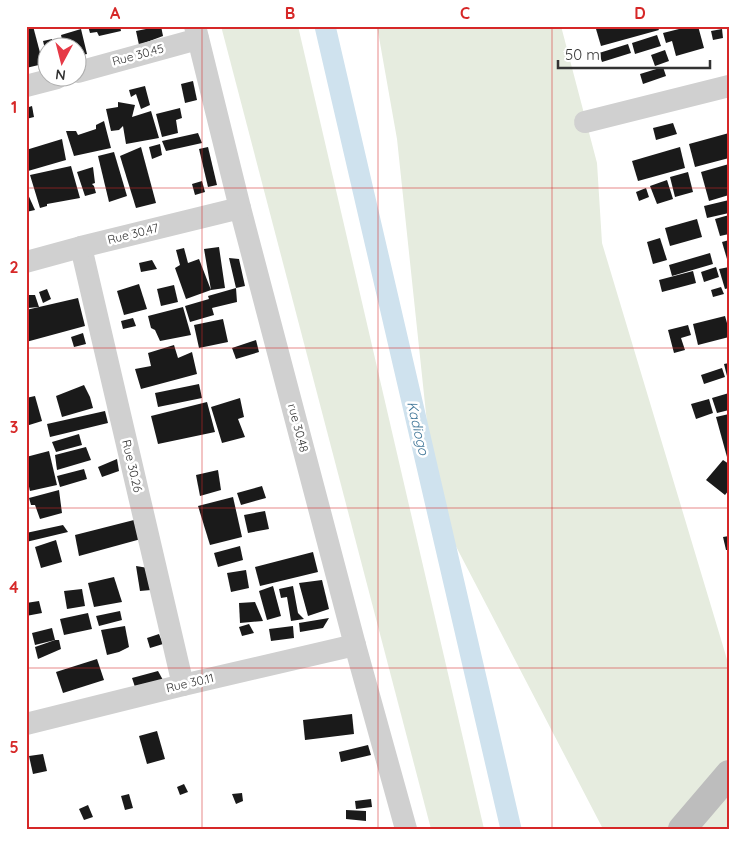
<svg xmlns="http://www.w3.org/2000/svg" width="755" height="855" viewBox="0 0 755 855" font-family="Quicksand,sans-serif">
<rect width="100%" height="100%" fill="#fff"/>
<g fill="#e6ecdf">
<path d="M 221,26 L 298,26 L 484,829 L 431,829 Z"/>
<path d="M 377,26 L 561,26 L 597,163 L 602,243 L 729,666 L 729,829 L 603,829 L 436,508 L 397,139 Z"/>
</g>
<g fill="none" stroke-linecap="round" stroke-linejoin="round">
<path stroke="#cfe2ee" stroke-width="21" d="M 325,26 L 511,829"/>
</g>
<g fill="#1a1a1a">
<path d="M 26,26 L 33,26 L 43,64 L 26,68 Z"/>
<path d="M 88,26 L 120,26 L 121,31 L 99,36 L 97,32 L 90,33 Z"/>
<path d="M 161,26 L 163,36 L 139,45 L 136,31 Z"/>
<path d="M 607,26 L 657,26 L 659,30 L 601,46 L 596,29 Z"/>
<path d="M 691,26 L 698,26 L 704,48 L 676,56 L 672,41 L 666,43 L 663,33 Z"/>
<path d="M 81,29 L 87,54 L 78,56 L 78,48 L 64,48 L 61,35 Z"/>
<path d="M 722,29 L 723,38 L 713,40 L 711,31 Z"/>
<path d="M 657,35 L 661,46 L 635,54 L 632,43 Z"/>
<path d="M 52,39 L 54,48 L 48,48 L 48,53 L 46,53 L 43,41 Z"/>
<path d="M 628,44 L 631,53 L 602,62 L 599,53 Z"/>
<path d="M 665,50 L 669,61 L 655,66 L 651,55 Z"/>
<path d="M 663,67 L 666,76 L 643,84 L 640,74 Z"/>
<path d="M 193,81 L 197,100 L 185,103 L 181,84 Z"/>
<path d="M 145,86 L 150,105 L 141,109 L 136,94 L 131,97 L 129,90 Z"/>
<path d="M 118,102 L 135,105 L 132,117 L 151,111 L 159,138 L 126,144 L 123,126 L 119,130 L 111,131 L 106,109 L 118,107 Z"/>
<path d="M 32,106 L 34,117 L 26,119 L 26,108 Z"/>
<path d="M 180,108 L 182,118 L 176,120 L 178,133 L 162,137 L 156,114 Z"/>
<path d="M 104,121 L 111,148 L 74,156 L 66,131 L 76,131 L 78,135 L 96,129 L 96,125 Z"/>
<path d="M 673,123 L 677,134 L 656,140 L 653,128 Z"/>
<path d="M 198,133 L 202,143 L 166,151 L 162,141 Z"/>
<path d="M 729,133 L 729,158 L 695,167 L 689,144 Z"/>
<path d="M 62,139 L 66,160 L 28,171 L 26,150 Z"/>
<path d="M 160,144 L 162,155 L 152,159 L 149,147 Z"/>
<path d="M 141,147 L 156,203 L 136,208 L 120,156 Z"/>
<path d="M 208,147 L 217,185 L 208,187 L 199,149 Z"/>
<path d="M 680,147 L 685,168 L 638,181 L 632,161 Z"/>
<path d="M 114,152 L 127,196 L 109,202 L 98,156 Z"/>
<path d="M 729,164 L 729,195 L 709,201 L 701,172 Z"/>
<path d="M 71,166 L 80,198 L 47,204 L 47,206 L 40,208 L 30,175 Z"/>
<path d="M 93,167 L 95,183 L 92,184 L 94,186 L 96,193 L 85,196 L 77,172 Z"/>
<path d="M 688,172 L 693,192 L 675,197 L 670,177 Z"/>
<path d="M 667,180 L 673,199 L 657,204 L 650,186 Z"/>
<path d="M 202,181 L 205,192 L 195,195 L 192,184 Z"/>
<path d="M 646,188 L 649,197 L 639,201 L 636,192 Z"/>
<path d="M 26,190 L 35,210 L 26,212 Z"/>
<path d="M 729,200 L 729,213 L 707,218 L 704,206 Z"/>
<path d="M 729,215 L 729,234 L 720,236 L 715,219 Z"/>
<path d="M 697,219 L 702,237 L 670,246 L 665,228 Z"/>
<path d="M 660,238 L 667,260 L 653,264 L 647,242 Z"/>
<path d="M 729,240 L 729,258 L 727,259 L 722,242 Z"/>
<path d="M 219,247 L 225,288 L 211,290 L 186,299 L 175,268 L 180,265 L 176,250 L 184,248 L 188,263 L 199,259 L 211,290 L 204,249 Z"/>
<path d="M 710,253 L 713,264 L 672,276 L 669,265 Z"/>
<path d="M 229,258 L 239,259 L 245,286 L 236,288 L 237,302 L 212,308 L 214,315 L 190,322 L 185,306 L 209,299 L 208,296 L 236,288 Z"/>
<path d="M 152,260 L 157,269 L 141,272 L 139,263 Z"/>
<path d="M 716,267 L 719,277 L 704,282 L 701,272 Z"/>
<path d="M 729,267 L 729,288 L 725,289 L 719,269 Z"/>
<path d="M 693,271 L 696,283 L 662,292 L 659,280 Z"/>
<path d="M 139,284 L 147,309 L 124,315 L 117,291 Z"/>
<path d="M 174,285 L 178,302 L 161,306 L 157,289 Z"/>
<path d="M 721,287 L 724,294 L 713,297 L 711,290 Z"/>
<path d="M 47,289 L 51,299 L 43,303 L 39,292 Z"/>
<path d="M 28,295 L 35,295 L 39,307 L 28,308 Z"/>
<path d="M 78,298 L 85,326 L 26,342 L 26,310 Z"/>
<path d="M 183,307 L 191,335 L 160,341 L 155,330 L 151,328 L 148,316 Z"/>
<path d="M 725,316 L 729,330 L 729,337 L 698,345 L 693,324 Z"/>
<path d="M 133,318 L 136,326 L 123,329 L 121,321 Z"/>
<path d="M 223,319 L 228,342 L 199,348 L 194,325 Z"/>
<path d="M 688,325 L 691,335 L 681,338 L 685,350 L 674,353 L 668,330 Z"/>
<path d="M 83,333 L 86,344 L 74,347 L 71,337 Z"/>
<path d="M 256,340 L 259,352 L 236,359 L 232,348 Z"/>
<path d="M 174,345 L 178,358 L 192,352 L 197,374 L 141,389 L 135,369 L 151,366 L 148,353 Z"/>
<path d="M 729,363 L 729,380 L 728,380 L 724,364 Z"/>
<path d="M 722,368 L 725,377 L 704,384 L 701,375 Z"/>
<path d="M 199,384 L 202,398 L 158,407 L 155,393 Z"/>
<path d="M 84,385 L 90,397 L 93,408 L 62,417 L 56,396 Z"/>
<path d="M 729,393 L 729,410 L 717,413 L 712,398 Z"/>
<path d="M 35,396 L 42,421 L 26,426 L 26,398 Z"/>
<path d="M 240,398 L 244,417 L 238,419 L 245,437 L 222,443 L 211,407 Z"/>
<path d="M 709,399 L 713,413 L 696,419 L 691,404 Z"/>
<path d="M 207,402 L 215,432 L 158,444 L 151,416 Z"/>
<path d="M 105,411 L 108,423 L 50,437 L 47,424 Z"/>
<path d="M 729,414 L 729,456 L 727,457 L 716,417 Z"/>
<path d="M 79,434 L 82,445 L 56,452 L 52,442 Z"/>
<path d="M 86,447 L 91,460 L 57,470 L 55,455 Z"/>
<path d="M 49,451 L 57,485 L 30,491 L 26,474 L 26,457 Z"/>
<path d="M 117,459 L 119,471 L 102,477 L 98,467 Z"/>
<path d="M 723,460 L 729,464 L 727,480 L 729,490 L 725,495 L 706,480 Z"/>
<path d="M 84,469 L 87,479 L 60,487 L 57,476 Z"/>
<path d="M 218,470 L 221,490 L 200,496 L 196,475 Z"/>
<path d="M 262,486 L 266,498 L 241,505 L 237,493 Z"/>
<path d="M 59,490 L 62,513 L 40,519 L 35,505 L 31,505 L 29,498 Z"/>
<path d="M 233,497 L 242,537 L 210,545 L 198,506 Z"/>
<path d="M 265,511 L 269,529 L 248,533 L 244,515 Z"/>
<path d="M 134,520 L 141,539 L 79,556 L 75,535 Z"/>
<path d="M 63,525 L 68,532 L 26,542 L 26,533 Z"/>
<path d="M 729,536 L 729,550 L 726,550 L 723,537 Z"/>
<path d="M 56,540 L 62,562 L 41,568 L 35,547 Z"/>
<path d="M 240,546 L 243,560 L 218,567 L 214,553 Z"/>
<path d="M 313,552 L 318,572 L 260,586 L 255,567 Z"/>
<path d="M 136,566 L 148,568 L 151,590 L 140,591 Z"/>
<path d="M 246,570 L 249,588 L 231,592 L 227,573 Z"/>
<path d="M 114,577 L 122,602 L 94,607 L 88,583 Z"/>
<path d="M 322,580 L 329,609 L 308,616 L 299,583 Z"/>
<path d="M 273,586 L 281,616 L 267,620 L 259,591 Z"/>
<path d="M 293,586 L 298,613 L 304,619 L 291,621 L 287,597 L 281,598 L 279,589 Z"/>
<path d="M 82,589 L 85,606 L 67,609 L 64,591 Z"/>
<path d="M 39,601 L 42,613 L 26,616 L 26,603 Z"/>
<path d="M 255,602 L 263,621 L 240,623 L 239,603 Z"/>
<path d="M 120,611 L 122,620 L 99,626 L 96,616 Z"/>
<path d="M 88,613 L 92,629 L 64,635 L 60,619 Z"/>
<path d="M 329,618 L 323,628 L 300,632 L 299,623 Z"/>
<path d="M 249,624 L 254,633 L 242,636 L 239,627 Z"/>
<path d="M 125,626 L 129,647 L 119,652 L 107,655 L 101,630 Z"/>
<path d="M 293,626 L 294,638 L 271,641 L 269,629 Z"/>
<path d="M 52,628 L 55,640 L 35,645 L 32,633 Z"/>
<path d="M 159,634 L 163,644 L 150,648 L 147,638 Z"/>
<path d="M 55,640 L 59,640 L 61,649 L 38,659 L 35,647 Z"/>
<path d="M 97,659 L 104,680 L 63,693 L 56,672 Z"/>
<path d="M 158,671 L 163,680 L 135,687 L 132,678 Z"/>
<path d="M 352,714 L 354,734 L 305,740 L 303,720 Z"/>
<path d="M 157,731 L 165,759 L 147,764 L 139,736 Z"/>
<path d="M 368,745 L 371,755 L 341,762 L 339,752 Z"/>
<path d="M 43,754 L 47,771 L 33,774 L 29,756 Z"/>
<path d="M 184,784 L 188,792 L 180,795 L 177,787 Z"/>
<path d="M 242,793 L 243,801 L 236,804 L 232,794 Z"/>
<path d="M 129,794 L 133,808 L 125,810 L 121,796 Z"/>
<path d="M 371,799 L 372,807 L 356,809 L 355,801 Z"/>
<path d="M 88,805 L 93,817 L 84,820 L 79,809 Z"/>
<path d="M 346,810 L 366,811 L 366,821 L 346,819 Z"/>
</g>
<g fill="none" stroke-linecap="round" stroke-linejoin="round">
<g stroke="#d0d0d0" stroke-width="22">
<path d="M 195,26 L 240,208 L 355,645 L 406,829"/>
<path d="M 78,72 L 198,39"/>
<path d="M 26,86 L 57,78"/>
<path d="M 585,122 L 729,86"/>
<path d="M 81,247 L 183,685"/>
<path d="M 26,262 L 81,247 L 240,208"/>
<path d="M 26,724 L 183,685 L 355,645"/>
</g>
<path stroke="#bdbdbd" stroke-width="28" d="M 682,829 L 729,774"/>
</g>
<path fill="none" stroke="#d62828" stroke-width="1" stroke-opacity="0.55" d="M 202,26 L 202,829M 378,26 L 378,829M 552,26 L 552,829M 26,188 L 729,188M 26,348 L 729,348M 26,508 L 729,508M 26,668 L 729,668"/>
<g text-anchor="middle" stroke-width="5" stroke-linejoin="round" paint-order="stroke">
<g font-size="12" fill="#333" stroke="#fff">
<text transform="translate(138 55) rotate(-15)" y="4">Rue 30.45</text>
<text transform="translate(133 234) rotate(-14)" y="4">Rue 30.47</text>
<text transform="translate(298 428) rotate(75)" y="4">rue 30.48</text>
<text transform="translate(132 466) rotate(77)" y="4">Rue 30.26</text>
<text transform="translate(190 683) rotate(-13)" y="4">Rue 30.11</text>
</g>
<g font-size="14" font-style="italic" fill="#3f7597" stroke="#fff">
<text transform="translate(418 428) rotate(77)" y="5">Kadiogo</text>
</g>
</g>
<rect width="755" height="855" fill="none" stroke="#ffffff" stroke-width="55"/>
<g transform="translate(62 62) rotate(187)"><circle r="24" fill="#ffffff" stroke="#adadad"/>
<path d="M0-4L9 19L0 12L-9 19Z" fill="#e63946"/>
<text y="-8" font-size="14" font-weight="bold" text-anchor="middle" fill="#333333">N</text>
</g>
<path d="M558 60v8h152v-8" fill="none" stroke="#333333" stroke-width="2.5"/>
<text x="565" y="60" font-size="15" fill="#333333" stroke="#ffffff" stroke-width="4" paint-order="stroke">50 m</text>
<rect x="28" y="28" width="700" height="800" fill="none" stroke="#d62828" stroke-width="2"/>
<g font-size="16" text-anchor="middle" font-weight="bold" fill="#d62828">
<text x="115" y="19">A</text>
<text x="290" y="19">B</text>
<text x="465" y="19">C</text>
<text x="640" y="19">D</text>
<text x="14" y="113">1</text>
<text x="14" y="273">2</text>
<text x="14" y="433">3</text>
<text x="14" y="593">4</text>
<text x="14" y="753">5</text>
</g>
</svg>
